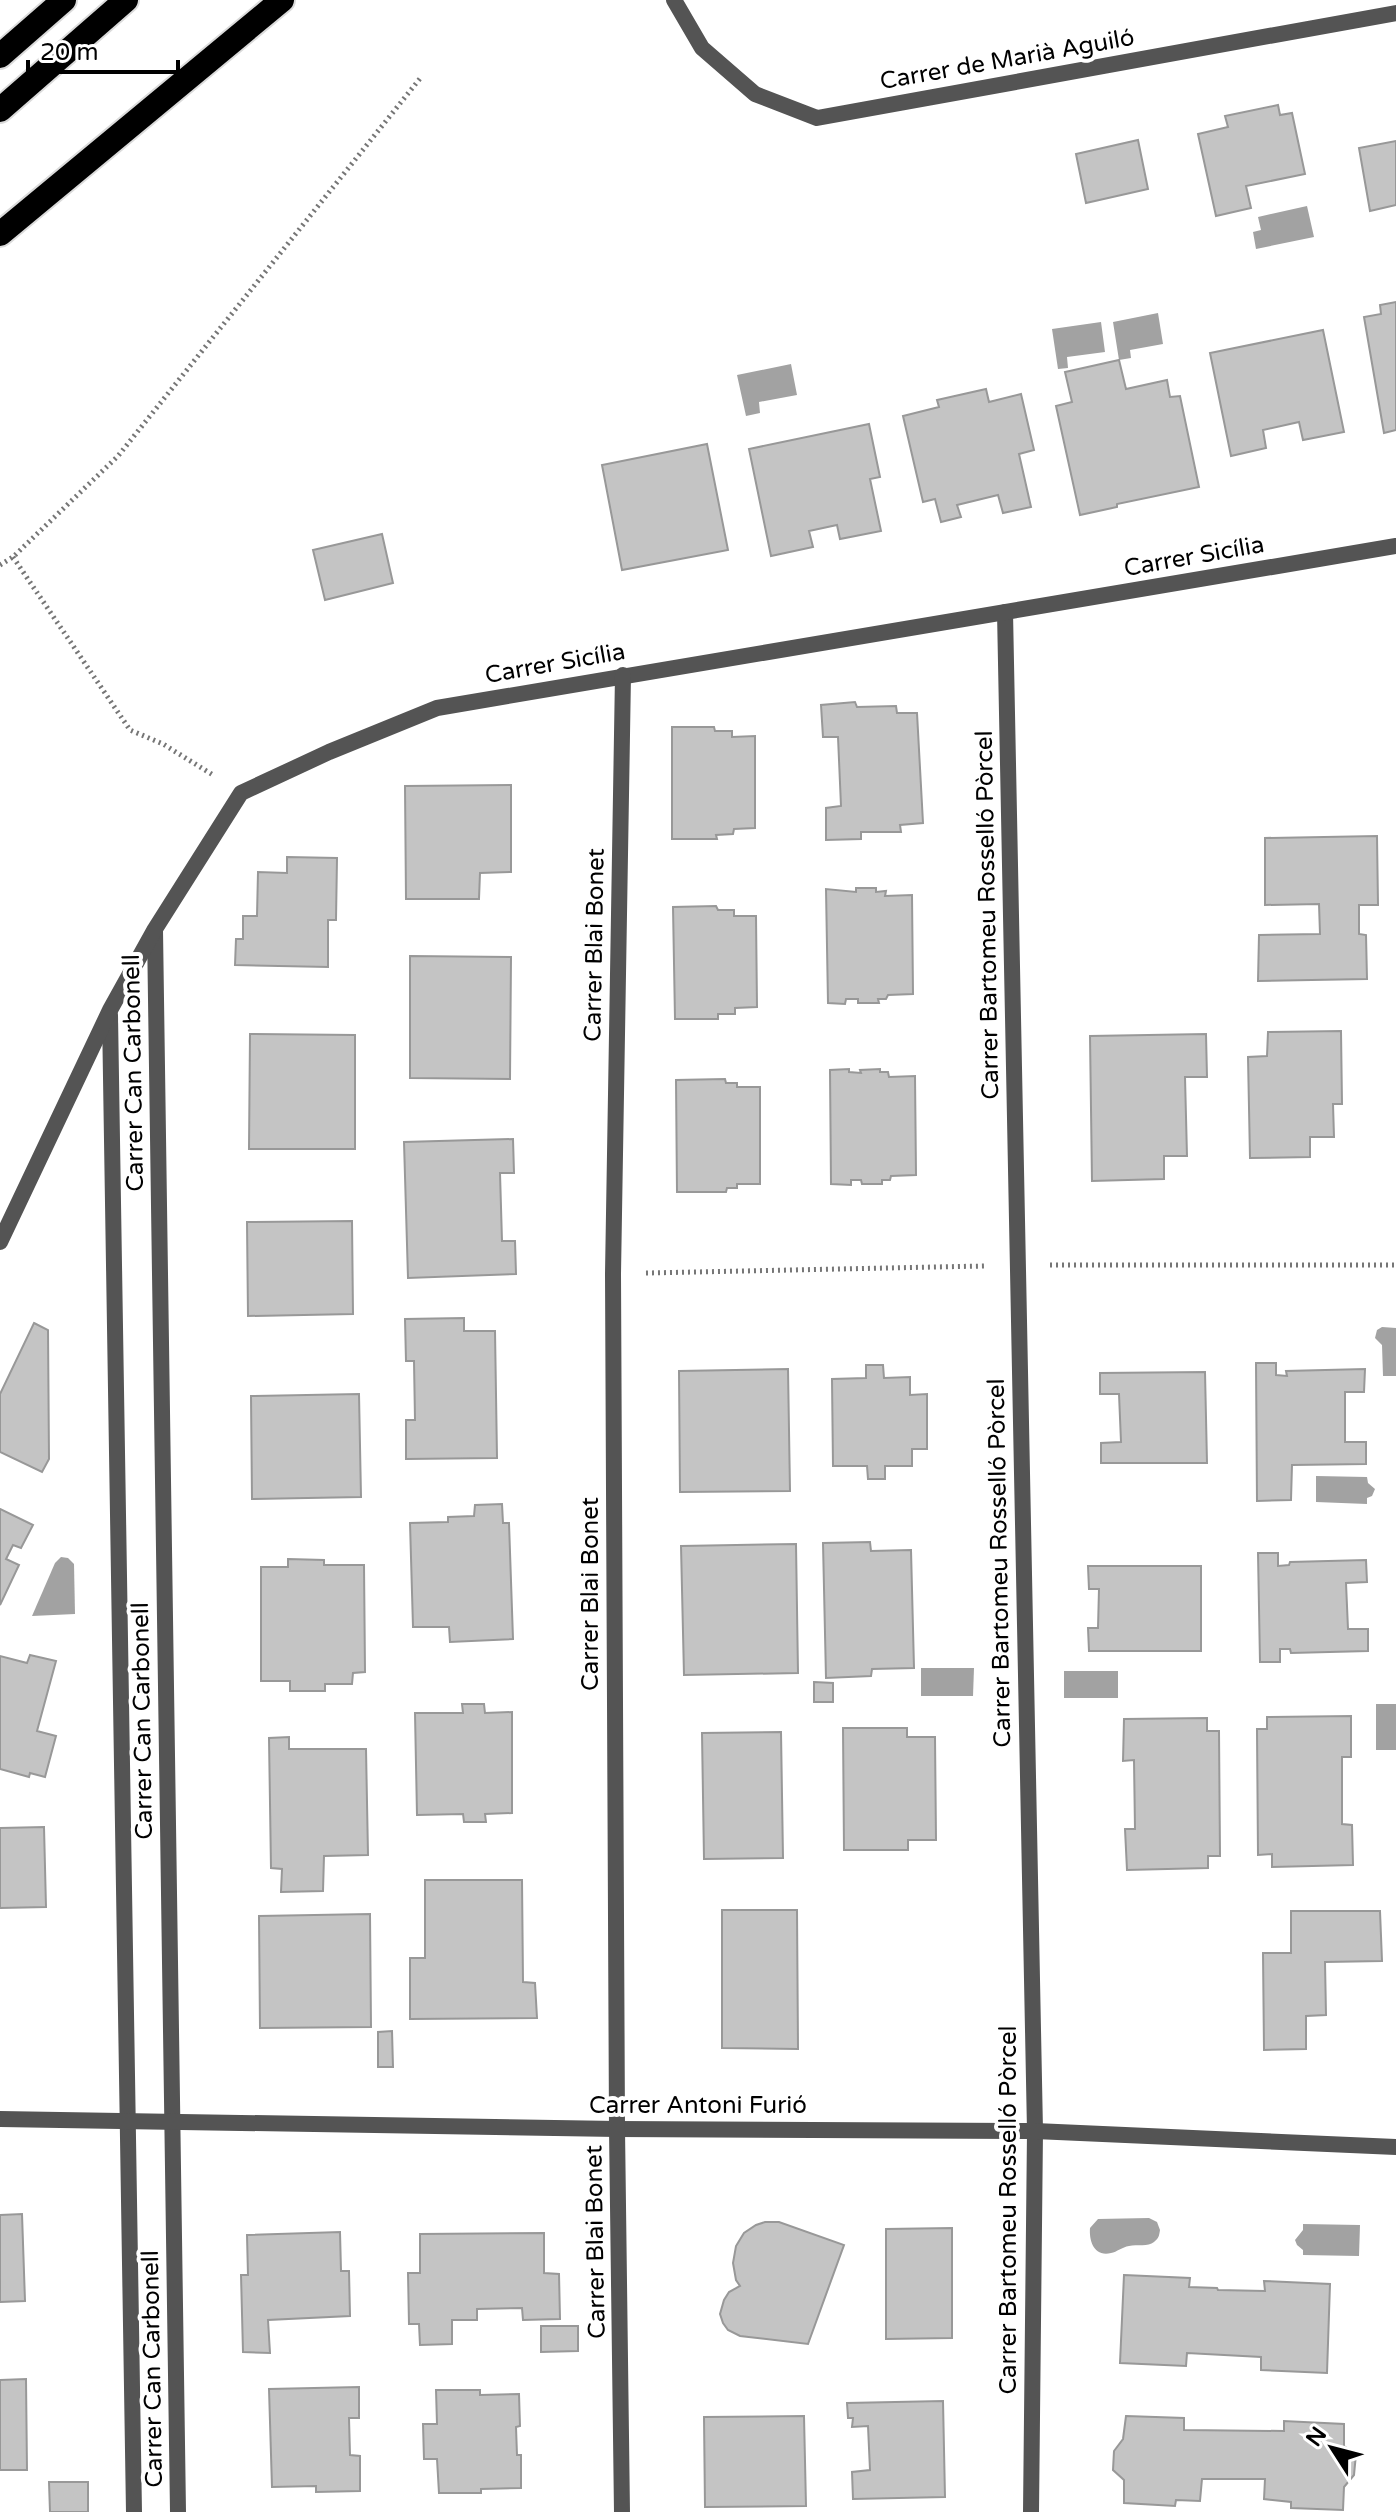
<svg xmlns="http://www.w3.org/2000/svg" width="1396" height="2512" viewBox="0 0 1396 2512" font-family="'Varela Round',sans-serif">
<rect width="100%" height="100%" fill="#fff"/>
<g fill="#a2a2a2">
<path d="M 1307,206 L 1314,237 L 1256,249 L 1253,232 L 1261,230 L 1258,217 Z"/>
<path d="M 1158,313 L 1163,344 L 1130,350 L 1131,358 L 1119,360 L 1113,322 Z"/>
<path d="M 1101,322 L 1105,352 L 1067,357 L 1068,368 L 1058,369 L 1052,329 Z"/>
<path d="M 791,364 L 797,395 L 759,402 L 760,413 L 746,416 L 737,375 Z"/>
<path d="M 1382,1327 L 1396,1328 L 1396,1376 L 1383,1376 L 1382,1345 L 1375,1338 L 1377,1330 Z"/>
<path d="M 1316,1476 L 1367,1477 L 1368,1483 L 1375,1489 L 1372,1496 L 1367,1498 L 1367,1504 L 1316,1502 Z"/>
<path d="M 61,1557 L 68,1558 L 74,1564 L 75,1614 L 32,1616 L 55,1563 Z"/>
<path d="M 921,1668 L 974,1668 L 973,1696 L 921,1696 Z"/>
<rect x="1064" y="1671" width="54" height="27"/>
<rect x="1376" y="1704" width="20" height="46"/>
<path d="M 1149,2218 L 1157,2222 L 1160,2230 C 1159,2236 1159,2238 1154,2242 C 1148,2247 1137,2244 1129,2246 C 1122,2247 1117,2252 1111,2253 C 1094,2257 1089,2241 1090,2228 L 1098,2219 Z"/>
<path d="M 1303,2224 L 1360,2225 L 1359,2256 L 1303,2255 L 1303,2250 L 1297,2245 L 1295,2240 L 1303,2230 Z"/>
</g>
<g fill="#c4c4c4" stroke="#989898" stroke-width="2">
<path d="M 1278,105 L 1280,115 L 1292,113 L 1305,174 L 1246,186 L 1251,208 L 1216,216 L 1198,134 L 1228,127 L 1225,116 Z"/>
<path d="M 1138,140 L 1148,189 L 1086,203 L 1076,154 Z"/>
<path d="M 1396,141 L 1396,205 L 1370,211 L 1359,148 Z"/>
<path d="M 1396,302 L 1396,430 L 1384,433 L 1364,317 L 1381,314 L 1380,305 Z"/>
<path d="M 1323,330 L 1344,432 L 1303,440 L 1299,422 L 1263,430 L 1266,448 L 1231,456 L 1210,353 Z"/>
<path d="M 1119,360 L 1126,389 L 1167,380 L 1170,397 L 1180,396 L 1199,487 L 1117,504 L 1117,507 L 1080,515 L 1056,406 L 1072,402 L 1065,372 Z"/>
<path d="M 986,389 L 989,402 L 1021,394 L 1034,450 L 1019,454 L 1031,507 L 1003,513 L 998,495 L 957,505 L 961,517 L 941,522 L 935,499 L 923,502 L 903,416 L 939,407 L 937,400 Z"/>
<path d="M 869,424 L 880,477 L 870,479 L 881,531 L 840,539 L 837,525 L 809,531 L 813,547 L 771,556 L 749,449 Z"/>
<path d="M 707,444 L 728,550 L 622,570 L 602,465 Z"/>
<path d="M 382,534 L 393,583 L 325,600 L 313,550 Z"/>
<path d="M 855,702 L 857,707 L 896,706 L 897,713 L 917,713 L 923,823 L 900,825 L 901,832 L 861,832 L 861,839 L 826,840 L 826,808 L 841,806 L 838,737 L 823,737 L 821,705 Z"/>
<path d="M 672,727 L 714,727 L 715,731 L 732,731 L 732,737 L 755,736 L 755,828 L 734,829 L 733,834 L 716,835 L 717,839 L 672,839 Z"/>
<path d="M 511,785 L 511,872 L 480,873 L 479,899 L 406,899 L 405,786 Z"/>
<path d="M 1377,836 L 1378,905 L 1359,905 L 1359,934 L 1366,935 L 1367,979 L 1258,981 L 1259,935 L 1320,934 L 1319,904 L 1265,905 L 1265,838 Z"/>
<path d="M 287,857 L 337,858 L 336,920 L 328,920 L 328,967 L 235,965 L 236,939 L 243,939 L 243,916 L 257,916 L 258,872 L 287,873 Z"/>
<path d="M 856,888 L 876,888 L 876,892 L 886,891 L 885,896 L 912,895 L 913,994 L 888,995 L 886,999 L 878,999 L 879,1003 L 858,1003 L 858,999 L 846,999 L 845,1004 L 828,1003 L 826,889 L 856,892 Z"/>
<path d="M 716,906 L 718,910 L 734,910 L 734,916 L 756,916 L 757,1007 L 735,1008 L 735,1014 L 718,1014 L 718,1019 L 675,1019 L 673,907 Z"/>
<path d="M 410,956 L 511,957 L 510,1079 L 410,1078 Z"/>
<path d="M 1341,1031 L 1342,1104 L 1333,1104 L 1334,1137 L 1310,1137 L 1310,1157 L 1250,1158 L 1248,1057 L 1267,1056 L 1268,1032 Z"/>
<path d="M 250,1034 L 355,1035 L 355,1149 L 249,1149 Z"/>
<path d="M 1206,1034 L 1207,1077 L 1185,1077 L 1187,1156 L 1164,1156 L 1164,1179 L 1092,1181 L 1090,1036 Z"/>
<path d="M 849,1069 L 849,1072 L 861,1073 L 860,1070 L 880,1069 L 880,1072 L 888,1072 L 889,1077 L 915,1076 L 916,1175 L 891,1176 L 890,1180 L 882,1180 L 882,1184 L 862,1184 L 861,1180 L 851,1180 L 851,1185 L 831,1184 L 830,1070 Z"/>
<path d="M 725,1079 L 726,1083 L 737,1083 L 737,1087 L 760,1087 L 760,1184 L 737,1184 L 737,1188 L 727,1188 L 726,1192 L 677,1192 L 676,1080 Z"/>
<path d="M 513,1139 L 514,1173 L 500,1173 L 502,1241 L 515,1241 L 516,1274 L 408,1278 L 404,1142 Z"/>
<path d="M 352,1221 L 353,1314 L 248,1316 L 247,1222 Z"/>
<path d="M 464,1318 L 464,1331 L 495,1331 L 497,1458 L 406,1459 L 406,1420 L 415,1420 L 414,1361 L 406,1361 L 405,1319 Z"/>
<path d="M 34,1323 L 48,1330 L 49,1459 L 42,1472 L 0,1452 L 0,1394 Z"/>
<path d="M 1256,1363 L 1276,1363 L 1276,1375 L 1287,1376 L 1286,1371 L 1365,1369 L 1364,1392 L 1345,1392 L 1345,1442 L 1366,1442 L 1366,1464 L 1292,1465 L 1291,1500 L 1257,1501 Z"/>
<path d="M 866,1365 L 883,1365 L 884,1378 L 910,1377 L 910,1395 L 927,1394 L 927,1449 L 912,1449 L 912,1466 L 885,1466 L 885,1479 L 868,1479 L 867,1466 L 833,1466 L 832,1379 L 866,1378 Z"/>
<path d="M 788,1369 L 790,1491 L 680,1492 L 679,1371 Z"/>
<path d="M 1205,1372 L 1207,1463 L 1101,1463 L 1101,1443 L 1121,1442 L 1119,1394 L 1100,1394 L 1100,1373 Z"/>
<path d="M 359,1394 L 361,1497 L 252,1499 L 251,1396 Z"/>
<path d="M 502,1504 L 503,1523 L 509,1523 L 513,1639 L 450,1642 L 449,1627 L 413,1627 L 410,1523 L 448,1522 L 448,1517 L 474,1516 L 475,1505 Z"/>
<path d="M 0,1509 L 33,1525 L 21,1548 L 13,1545 L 6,1559 L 19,1565 L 0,1605 Z"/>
<path d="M 870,1542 L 871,1551 L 911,1550 L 914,1668 L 872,1669 L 871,1676 L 826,1678 L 823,1543 Z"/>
<path d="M 796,1544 L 798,1673 L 684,1675 L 681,1546 Z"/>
<path d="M 1258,1553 L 1278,1553 L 1278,1566 L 1289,1565 L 1290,1562 L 1366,1560 L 1367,1582 L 1346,1583 L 1348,1629 L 1368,1629 L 1368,1651 L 1291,1653 L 1290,1649 L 1280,1649 L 1280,1662 L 1260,1662 Z"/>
<path d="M 288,1559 L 324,1560 L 324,1565 L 364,1565 L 365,1672 L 353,1673 L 352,1684 L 325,1684 L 325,1691 L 290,1691 L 290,1681 L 261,1681 L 261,1567 L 288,1567 Z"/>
<path d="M 1088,1566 L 1201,1566 L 1201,1651 L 1089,1651 L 1088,1628 L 1098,1628 L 1099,1589 L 1089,1589 Z"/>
<path d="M 30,1655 L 56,1661 L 37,1731 L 56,1736 L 45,1777 L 30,1773 L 29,1777 L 0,1769 L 0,1656 L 27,1663 Z"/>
<path d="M 814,1682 L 833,1683 L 833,1702 L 814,1702 Z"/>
<path d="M 462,1704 L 484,1704 L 485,1713 L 512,1712 L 512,1813 L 485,1814 L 486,1822 L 464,1822 L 463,1814 L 417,1815 L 415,1713 L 463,1713 Z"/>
<path d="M 1351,1716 L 1351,1757 L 1342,1757 L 1342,1824 L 1352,1825 L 1353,1865 L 1272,1867 L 1272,1854 L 1258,1855 L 1257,1729 L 1267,1729 L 1267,1717 Z"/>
<path d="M 1207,1718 L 1207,1731 L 1219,1731 L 1220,1856 L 1208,1856 L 1208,1868 L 1127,1870 L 1125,1829 L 1135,1829 L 1134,1760 L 1123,1761 L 1124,1719 Z"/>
<path d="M 843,1728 L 907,1728 L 907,1737 L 935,1737 L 936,1840 L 908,1840 L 908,1850 L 844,1850 Z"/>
<path d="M 781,1732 L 783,1858 L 704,1859 L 702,1733 Z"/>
<path d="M 289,1737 L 289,1749 L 366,1749 L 368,1855 L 324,1856 L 323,1891 L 281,1892 L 282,1869 L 271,1868 L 269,1738 Z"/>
<path d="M 44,1827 L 46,1907 L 0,1908 L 0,1828 Z"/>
<path d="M 425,1880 L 522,1880 L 523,1982 L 535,1983 L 537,2018 L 410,2019 L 410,1958 L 425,1958 Z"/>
<path d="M 722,1910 L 797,1910 L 798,2049 L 722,2048 Z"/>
<path d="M 1291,1911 L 1380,1911 L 1382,1961 L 1325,1962 L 1326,2015 L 1306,2016 L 1306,2049 L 1264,2050 L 1263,1953 L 1291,1953 Z"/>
<path d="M 370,1914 L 371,2027 L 260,2028 L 259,1916 Z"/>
<path d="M 392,2031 L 393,2067 L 378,2067 L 378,2032 Z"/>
<path d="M 22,2214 L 25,2301 L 0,2302 L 0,2215 Z"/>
<path d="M 765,2222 L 779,2222 L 844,2245 L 808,2344 L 740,2336 L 728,2330 L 723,2323 L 720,2314 L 724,2300 L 729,2292 L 740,2286 L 736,2280 L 733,2263 L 736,2246 L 744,2233 L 756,2225 Z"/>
<path d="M 952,2228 L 952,2338 L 886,2339 L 886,2229 Z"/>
<path d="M 340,2232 L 341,2271 L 349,2271 L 350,2316 L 268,2320 L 270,2353 L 243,2352 L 241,2275 L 248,2275 L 247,2235 Z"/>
<path d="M 544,2233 L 544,2273 L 559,2274 L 560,2319 L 523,2320 L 522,2308 L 477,2309 L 477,2320 L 452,2320 L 452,2344 L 420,2345 L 419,2324 L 409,2324 L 408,2273 L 420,2273 L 420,2234 Z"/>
<path d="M 1124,2275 L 1190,2278 L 1189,2287 L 1217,2288 L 1218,2290 L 1265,2291 L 1264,2281 L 1330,2284 L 1327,2373 L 1261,2370 L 1261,2357 L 1187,2353 L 1186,2366 L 1120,2363 Z"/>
<path d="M 541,2326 L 578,2326 L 578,2351 L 541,2352 Z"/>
<path d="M 26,2379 L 27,2470 L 0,2470 L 0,2380 Z"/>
<path d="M 359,2387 L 359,2418 L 349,2418 L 350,2455 L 360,2456 L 360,2491 L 316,2492 L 316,2486 L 272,2487 L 269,2389 Z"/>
<path d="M 436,2390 L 480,2390 L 480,2395 L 519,2394 L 520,2426 L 516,2427 L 517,2455 L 521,2455 L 521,2488 L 481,2489 L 481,2493 L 439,2493 L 437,2459 L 424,2459 L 423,2424 L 437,2424 Z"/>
<path d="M 943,2401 L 945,2497 L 853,2499 L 852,2472 L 870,2470 L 868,2426 L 852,2427 L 853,2418 L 848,2418 L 847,2403 Z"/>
<path d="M 804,2416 L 806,2506 L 705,2507 L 704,2417 Z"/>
<path d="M 1126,2416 L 1184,2418 L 1184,2430 L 1284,2431 L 1284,2421 L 1344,2424 L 1344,2446 L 1356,2454 L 1354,2475 L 1344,2487 L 1343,2510 L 1291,2508 L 1291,2502 L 1264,2499 L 1265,2479 L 1202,2479 L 1200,2501 L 1176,2500 L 1175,2506 L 1124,2503 L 1124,2480 L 1113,2470 L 1114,2451 L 1123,2439 Z"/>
<path d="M 49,2482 L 88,2482 L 88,2512 L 50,2512 Z"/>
</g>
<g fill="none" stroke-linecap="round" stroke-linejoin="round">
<defs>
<g id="motorway">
<path d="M 0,56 L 64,0"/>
<path d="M 0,110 L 126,0"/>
<path d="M 0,234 L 282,0"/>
</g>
</defs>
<use href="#motorway" stroke="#dbdbdb" stroke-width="28"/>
<g stroke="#767676" stroke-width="5" stroke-dasharray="2 4" stroke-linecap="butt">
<path d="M 13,557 L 130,730 L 163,744 L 213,775"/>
<path d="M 0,565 L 13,557 L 118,456 L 422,76"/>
<path d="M 1050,1265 L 1396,1265"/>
<path d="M 646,1273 L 984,1266"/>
</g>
<g stroke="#545454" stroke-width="16">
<path d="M 674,0 L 702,48 L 755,94 L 817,118 L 1396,13"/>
<path d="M 1005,612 L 1035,2131 L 1031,2512"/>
<path d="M 155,930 L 178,2512"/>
<path d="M 110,1015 L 134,2512"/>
<path d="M 0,1242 L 110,1010 L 155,929 L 241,793 L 329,752 L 437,708 L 1396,546"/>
<path d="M 0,2119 L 617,2129 L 1035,2131 L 1396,2147"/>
<path d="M 622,2512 L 617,2129 L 613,1274 L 623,675"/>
</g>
<use href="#motorway" stroke="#000" stroke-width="24"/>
</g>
<g text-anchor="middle" stroke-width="8" stroke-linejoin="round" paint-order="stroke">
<g font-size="24" fill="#000" stroke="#fff">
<text transform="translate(1007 59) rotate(-10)" y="8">Carrer de Marià Aguiló</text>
<text transform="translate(1194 556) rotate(-10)" y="8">Carrer Sicília</text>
<text transform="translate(555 663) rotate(-10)" y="8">Carrer Sicília</text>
<text transform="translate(987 915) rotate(-91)" y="8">Carrer Bartomeu Rosselló Pòrcel</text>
<text transform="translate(594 945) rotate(-89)" y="8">Carrer Blai Bonet</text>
<text transform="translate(133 1073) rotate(-91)" y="8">Carrer Can Carbonell</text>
<text transform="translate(999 1563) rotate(-91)" y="8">Carrer Bartomeu Rosselló Pòrcel</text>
<text transform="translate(590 1594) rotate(-90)" y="8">Carrer Blai Bonet</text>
<text transform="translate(142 1721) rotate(-91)" y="8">Carrer Can Carbonell</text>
<text x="698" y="2113">Carrer Antoni Furió</text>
<text transform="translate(1008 2210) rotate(-90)" y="8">Carrer Bartomeu Rosselló Pòrcel</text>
<text transform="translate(595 2242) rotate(-91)" y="8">Carrer Blai Bonet</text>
<text transform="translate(152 2369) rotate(-91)" y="8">Carrer Can Carbonell</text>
</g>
</g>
<g transform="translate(1332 2448) rotate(306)" stroke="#ffffff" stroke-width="6" paint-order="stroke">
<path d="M0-6L14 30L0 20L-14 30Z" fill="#000000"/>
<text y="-12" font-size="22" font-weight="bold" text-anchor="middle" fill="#000000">N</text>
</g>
<path d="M28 60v12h150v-12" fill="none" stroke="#000000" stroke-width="4"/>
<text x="40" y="60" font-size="24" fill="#000000" stroke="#ffffff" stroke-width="6" paint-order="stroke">20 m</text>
</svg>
